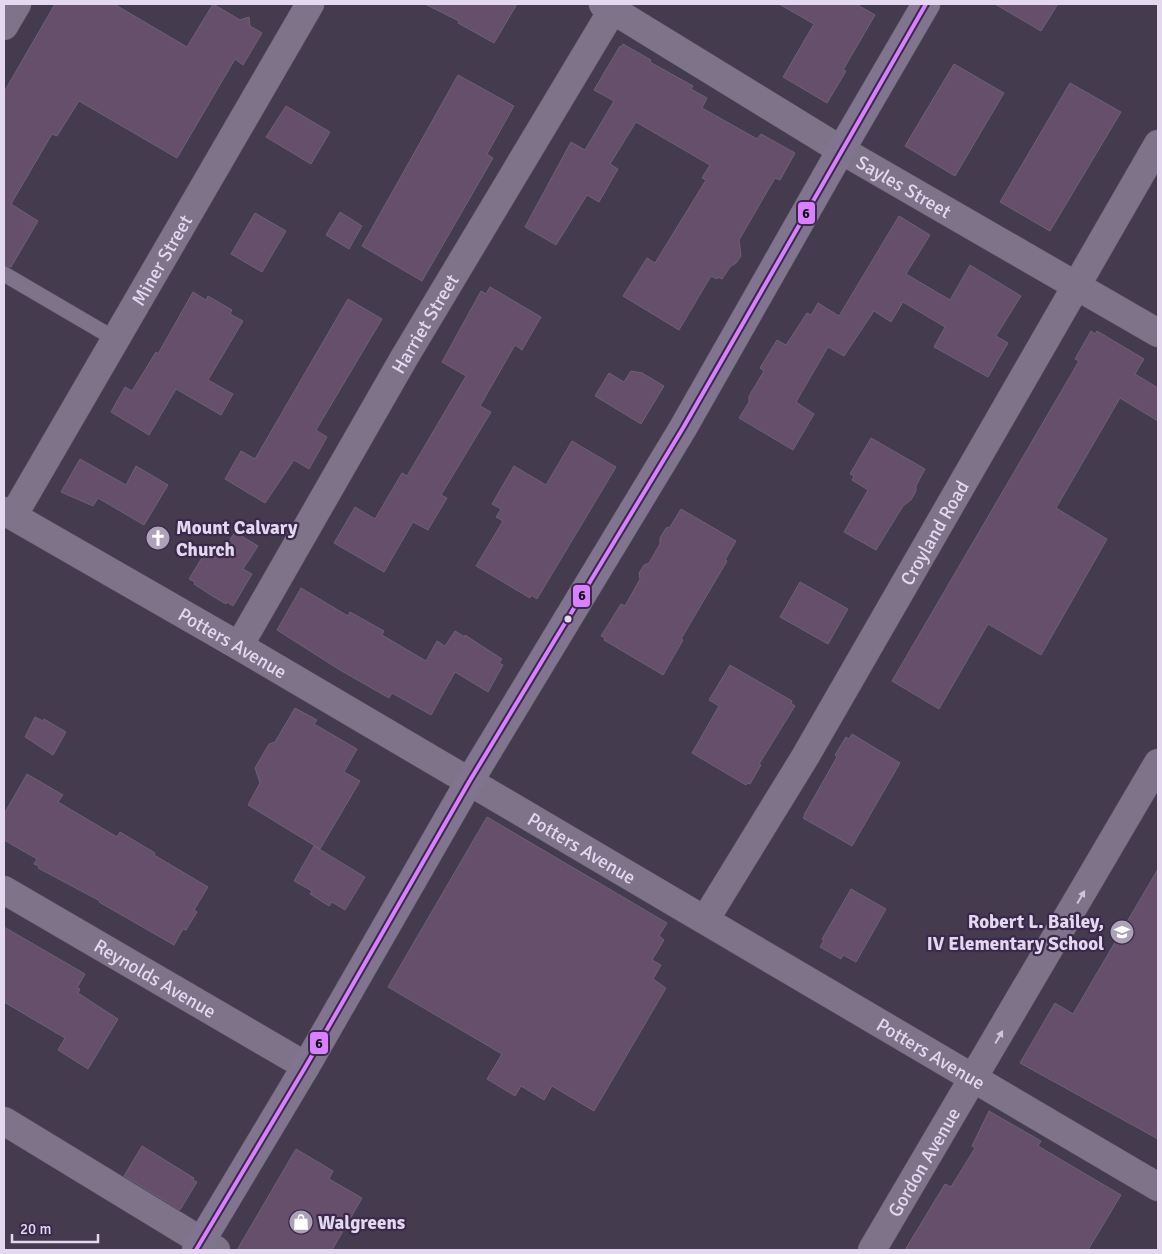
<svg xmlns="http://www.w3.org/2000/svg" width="1162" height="1254" viewBox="0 0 1162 1254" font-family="Signika,sans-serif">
<rect width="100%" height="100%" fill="#453b4f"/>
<g fill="#654f6b" stroke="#6d6172">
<path d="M 55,4 L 114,4 L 187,47 L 213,4 L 240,20 L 249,17 L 250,26 L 262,33 L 243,65 L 235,59 L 177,158 L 79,101 L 57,136 L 52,134 L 11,204 L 38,221 L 11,267 L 4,265 L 4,92 Z"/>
<path d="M 425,4 L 517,4 L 494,43 L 458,23 L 459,21 Z"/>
<path d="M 779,4 L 856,4 L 875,15 L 843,70 L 846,71 L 827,103 L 783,77 L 814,24 Z"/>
<path d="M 995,4 L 1058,4 L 1041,31 Z"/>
<path d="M 623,44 L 651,60 L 650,62 L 693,86 L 691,89 L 707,98 L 702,108 L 757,139 L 761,134 L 795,153 L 780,180 L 775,178 L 739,240 L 741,256 L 736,263 L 730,267 L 722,279 L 718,277 L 717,279 L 711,276 L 679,330 L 623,296 L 647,258 L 655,263 L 706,180 L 702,178 L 710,165 L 636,122 L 610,164 L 618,169 L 599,202 L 587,195 L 556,245 L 525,227 L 571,142 L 585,150 L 614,101 L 594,90 L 620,46 L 621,47 Z"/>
<path d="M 954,64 L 1004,93 L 955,176 L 905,146 Z"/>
<path d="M 458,75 L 514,106 L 487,154 L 493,158 L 422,281 L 362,246 Z"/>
<path d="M 1070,83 L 1121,112 L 1050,231 L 1000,202 Z"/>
<path d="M 286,106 L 330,132 L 311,164 L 266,137 Z"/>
<path d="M 340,212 L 362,226 L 349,249 L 326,235 Z"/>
<path d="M 255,213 L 286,231 L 262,272 L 231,254 Z"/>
<path d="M 899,216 L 930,235 L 906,274 L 950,300 L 970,265 L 1021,296 L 996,336 L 1008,343 L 988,377 L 934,347 L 945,327 L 903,302 L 891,322 L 874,311 L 844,356 L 828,347 L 796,402 L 814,414 L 793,450 L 739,418 L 749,402 L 749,396 L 764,371 L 760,368 L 777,340 L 786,345 L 807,313 L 811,315 L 818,303 L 839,316 Z"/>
<path d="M 490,287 L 541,317 L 522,350 L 515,345 L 480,406 L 491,412 L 441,495 L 447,498 L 428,530 L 413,522 L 384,572 L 334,543 L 355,507 L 375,519 L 402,473 L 407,476 L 466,376 L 442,362 L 481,291 L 486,294 Z"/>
<path d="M 193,292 L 206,300 L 208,296 L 232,310 L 230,314 L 243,321 L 208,380 L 233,394 L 221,415 L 176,389 L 149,435 L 111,412 L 125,387 L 132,391 L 156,352 L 158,354 Z"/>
<path d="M 348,299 L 382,319 L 316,430 L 327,437 L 309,469 L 294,460 L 265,503 L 225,479 L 241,451 L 255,459 Z"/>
<path d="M 1091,331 L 1095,334 L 1097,331 L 1144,359 L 1135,374 L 1158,388 L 1158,421 L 1120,398 L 1056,508 L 1107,539 L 1041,655 L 988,624 L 939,709 L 892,681 L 1079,361 L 1075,359 Z"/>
<path d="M 631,371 L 642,373 L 664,386 L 641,424 L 595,396 L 609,373 L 624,382 Z"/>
<path d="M 871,438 L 925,469 L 916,486 L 916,491 L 911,500 L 903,506 L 876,550 L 844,532 L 868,490 L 852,480 L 854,476 L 850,474 Z"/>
<path d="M 572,441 L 616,467 L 537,599 L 531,595 L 530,598 L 476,566 L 503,521 L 496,517 L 501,509 L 492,504 L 514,466 L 546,485 Z"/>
<path d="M 80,459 L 126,485 L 136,466 L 168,485 L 144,525 L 98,498 L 93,506 L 61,492 Z"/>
<path d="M 681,509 L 736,541 L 725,560 L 727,561 L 681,639 L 683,640 L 663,675 L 604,640 L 605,638 L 601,636 L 621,604 L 625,606 L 640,579 L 639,573 L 644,565 L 649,563 L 660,544 L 660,538 L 666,528 L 670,527 Z"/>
<path d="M 235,532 L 258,546 L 243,569 L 252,574 L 233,606 L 227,602 L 226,604 L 214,597 L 194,584 L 195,582 L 189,579 L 208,548 L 220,556 Z"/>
<path d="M 800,582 L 848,609 L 828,644 L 780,617 Z"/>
<path d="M 301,588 L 348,616 L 350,612 L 384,631 L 382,635 L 426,661 L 437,641 L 445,646 L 455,631 L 465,637 L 465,635 L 502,659 L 499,663 L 503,665 L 488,692 L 455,672 L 431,715 L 392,693 L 389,698 L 340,670 L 277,630 Z"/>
<path d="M 730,665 L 792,701 L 791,703 L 795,706 L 759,764 L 761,765 L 750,784 L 748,783 L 746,785 L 692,753 L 719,706 L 709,700 Z"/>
<path d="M 295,708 L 317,720 L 314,724 L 357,749 L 344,772 L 360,781 L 320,849 L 248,805 L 260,783 L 255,768 L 269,744 L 275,742 Z"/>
<path d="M 35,717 L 43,721 L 44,719 L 66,732 L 53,755 L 25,737 Z"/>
<path d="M 852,734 L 900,763 L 852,846 L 803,818 L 805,815 L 804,815 L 837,757 L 835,755 L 846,737 L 849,739 Z"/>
<path d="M 27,774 L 63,795 L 58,802 L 117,837 L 120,832 L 155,853 L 154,855 L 208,887 L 194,910 L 197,912 L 186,930 L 183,929 L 174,945 L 99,902 L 100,901 L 38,868 L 39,866 L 34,864 L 37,859 L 4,840 L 4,814 Z"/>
<path d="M 487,817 L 667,923 L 659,936 L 664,940 L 652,960 L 661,965 L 653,979 L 666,988 L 594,1111 L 552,1086 L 544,1100 L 521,1086 L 515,1096 L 487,1079 L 502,1054 L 388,987 Z"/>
<path d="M 314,846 L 365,877 L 345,910 L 332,902 L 329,906 L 310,894 L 312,891 L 294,881 Z"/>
<path d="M 1158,869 L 1158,1139 L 1020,1063 L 1055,1003 L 1073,1014 Z"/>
<path d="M 851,889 L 886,909 L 856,962 L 843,955 L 841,959 L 820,947 L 824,940 L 822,939 Z"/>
<path d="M 4,927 L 85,974 L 77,988 L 80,989 L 78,993 L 118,1019 L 88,1069 L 58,1050 L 65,1038 L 4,1002 Z"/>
<path d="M 989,1111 L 1041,1141 L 1038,1146 L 1121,1195 L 1088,1250 L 905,1250 L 945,1184 L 951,1187 L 975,1148 L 972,1146 Z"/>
<path d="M 142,1146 L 194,1178 L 193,1180 L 197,1182 L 180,1210 L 124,1176 Z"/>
<path d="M 296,1149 L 333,1171 L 329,1179 L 362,1198 L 332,1250 L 237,1250 Z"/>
</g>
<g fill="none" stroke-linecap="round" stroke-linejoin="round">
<defs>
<path id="lane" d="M 4,274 L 115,339"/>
<g id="street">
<path id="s1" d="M 603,4 L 841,150 L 1158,333"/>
<path d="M 4,26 L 17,4"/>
<path id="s2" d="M 4,511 L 239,646 L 1158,1187"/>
<path id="s3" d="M 13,516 L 310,4"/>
<path id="s4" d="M 239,646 L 404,358 L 616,4"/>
<path id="s5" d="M 4,890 L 306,1066"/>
<path id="s6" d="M 705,920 L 805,757 L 1158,144"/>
<path d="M 4,1121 L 216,1250"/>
<path id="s7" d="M 872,1250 L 1158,763"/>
</g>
<path id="secondary" d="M 196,1250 L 306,1066 L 469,782 L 683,428 L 841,150 L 926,4"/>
</defs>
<use href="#lane" stroke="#61596a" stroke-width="16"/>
<use href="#street" stroke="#61596a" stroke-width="29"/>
<use href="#secondary" stroke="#61596a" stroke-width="29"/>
<use href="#lane" stroke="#7f7389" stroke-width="15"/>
<use href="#street" stroke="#7f7389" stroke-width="28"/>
<use href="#secondary" stroke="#81748e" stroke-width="28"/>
<defs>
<path id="bus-1" d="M 196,1250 L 306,1066 L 469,782 L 683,428 L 926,4"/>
</defs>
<use href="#bus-1" stroke="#3c284c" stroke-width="8"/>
<use href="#bus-1" stroke="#d880ff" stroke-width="4"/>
</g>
<defs><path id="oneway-solid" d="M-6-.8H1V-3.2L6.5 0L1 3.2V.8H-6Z" transform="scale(1.25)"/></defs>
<g fill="#cfc4db">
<use href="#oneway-solid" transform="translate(1081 897) rotate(-60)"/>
<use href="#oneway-solid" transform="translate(999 1037) rotate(-60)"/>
</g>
<defs>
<symbol id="church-disc" viewBox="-11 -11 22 22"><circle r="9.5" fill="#aca1b7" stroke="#3c284c"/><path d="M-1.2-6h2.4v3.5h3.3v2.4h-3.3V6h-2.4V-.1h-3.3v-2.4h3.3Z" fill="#fff"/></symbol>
<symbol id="school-disc" viewBox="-11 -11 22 22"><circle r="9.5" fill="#aca1b7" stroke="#3c284c"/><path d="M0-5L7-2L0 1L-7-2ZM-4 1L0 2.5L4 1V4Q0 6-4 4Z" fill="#fff"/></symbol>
<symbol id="shop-disc" viewBox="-11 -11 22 22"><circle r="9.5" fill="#aca1b7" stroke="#3c284c"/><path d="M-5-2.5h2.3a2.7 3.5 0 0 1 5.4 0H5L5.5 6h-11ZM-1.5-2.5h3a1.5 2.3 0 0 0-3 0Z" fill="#fff"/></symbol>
</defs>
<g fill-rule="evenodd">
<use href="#church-disc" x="144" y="524" width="28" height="28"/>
<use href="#school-disc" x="1108" y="918" width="28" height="28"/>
<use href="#shop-disc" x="287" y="1208" width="28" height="28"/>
</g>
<circle fill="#e3d8ef" stroke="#3c284c" stroke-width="2" cx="568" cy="619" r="4.5"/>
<g text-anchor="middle" stroke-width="4.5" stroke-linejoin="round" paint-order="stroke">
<g font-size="19" fill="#e3d8ef" stroke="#3c284c">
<text dy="7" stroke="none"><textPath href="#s1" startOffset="352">Sayles Street</textPath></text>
<text dy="7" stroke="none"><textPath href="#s3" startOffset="296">Miner Street</textPath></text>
<text dy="7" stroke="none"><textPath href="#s4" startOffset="372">Harriet Street</textPath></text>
<text dy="7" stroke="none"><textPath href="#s6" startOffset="450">Croyland Road</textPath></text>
<text dy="7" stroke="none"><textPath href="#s2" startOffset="264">Potters Avenue</textPath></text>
<text dy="7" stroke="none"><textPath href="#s2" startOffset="669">Potters Avenue</textPath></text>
<text dy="7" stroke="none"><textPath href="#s5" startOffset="175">Reynolds Avenue</textPath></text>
<text dy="7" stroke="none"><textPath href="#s2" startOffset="1074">Potters Avenue</textPath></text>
<text dy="7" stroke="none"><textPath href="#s7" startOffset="102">Gordon Avenue</textPath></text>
</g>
<g font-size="19" font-weight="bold" fill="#e3d8ef" stroke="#3c284c" text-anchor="start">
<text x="176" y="534">Mount Calvary<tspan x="176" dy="22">Church</tspan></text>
<text x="1104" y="928" text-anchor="end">Robert L. Bailey,<tspan x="1104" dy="22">IV Elementary School</tspan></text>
<text x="318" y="1229">Walgreens</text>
</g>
</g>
<g stroke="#3c284c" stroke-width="2">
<rect x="797" y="201" width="19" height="24" rx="5" fill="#d880ff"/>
<rect x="572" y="584" width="19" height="24" rx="5" fill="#d880ff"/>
<rect x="309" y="1031" width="20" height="24" rx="5" fill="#d880ff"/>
</g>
<g font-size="14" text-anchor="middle" font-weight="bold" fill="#111">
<text x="806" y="218">6</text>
<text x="582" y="600">6</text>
<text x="319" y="1048">6</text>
</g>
<rect width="1162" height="1254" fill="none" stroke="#e3d8ef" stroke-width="10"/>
<path d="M12 1234v8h86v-8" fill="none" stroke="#e3d8ef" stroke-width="2.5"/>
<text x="20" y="1234" font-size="15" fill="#e3d8ef" stroke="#3c284c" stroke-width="4" paint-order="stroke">20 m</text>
</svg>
